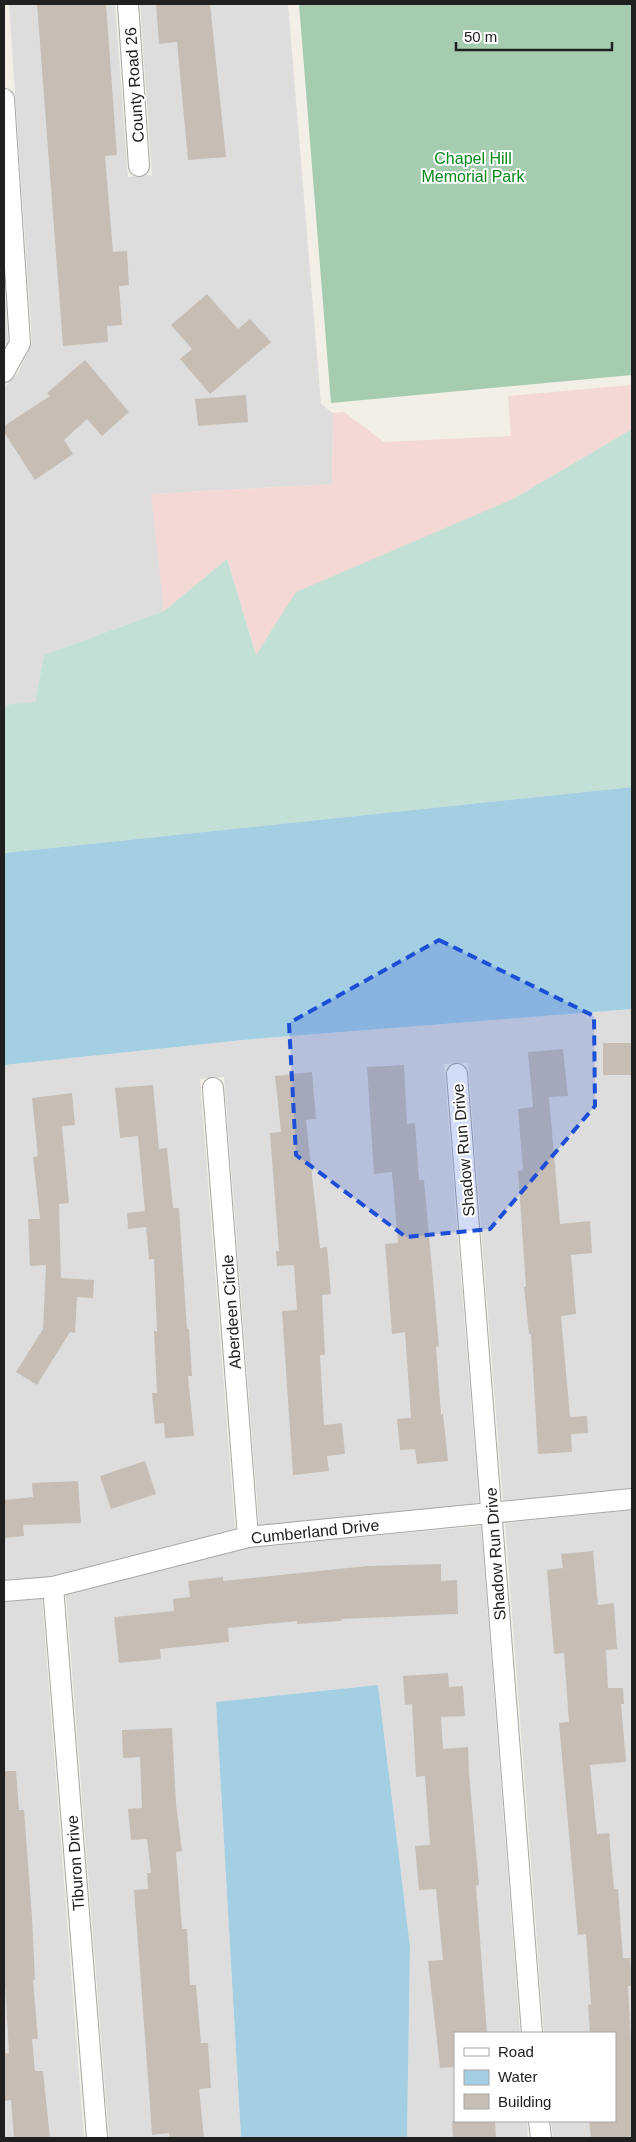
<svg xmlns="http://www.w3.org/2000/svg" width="636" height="2142" viewBox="0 0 636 2142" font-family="Arial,sans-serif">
<rect width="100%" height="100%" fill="#f1efe6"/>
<g fill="#dedddd">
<path d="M 9,4 L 115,4 L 128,177 L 152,175 L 140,4 L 288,4 L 321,404 L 333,413 L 332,484 L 152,494 L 164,611 L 44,655 L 35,703 L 4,705 L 4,387 L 18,373 L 32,342 Z"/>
<path d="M 4,277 L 8,341 L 4,350 Z"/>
<path d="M 632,1009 L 632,1489 L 503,1502 L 468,1063 L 444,1064 L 479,1504 L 259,1525 L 224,1077 L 200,1079 L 235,1529 L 51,1577 L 4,1580 L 4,1065 L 243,1040 Z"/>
<path d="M 632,1510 L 632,2138 L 553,2138 L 551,2121 L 615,2121 L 615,2033 L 544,2033 L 505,1523 Z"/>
<path d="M 481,1526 L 520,2033 L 455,2033 L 455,2121 L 527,2121 L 528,2138 L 407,2138 L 410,1947 L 378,1685 L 216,1702 L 241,2138 L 109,2138 L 66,1595 L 250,1547 Z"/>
<path d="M 42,1599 L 84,2138 L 4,2138 L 4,1602 Z"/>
</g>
<path fill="#f3d8d5" d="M 632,385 L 632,429 L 513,499 L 256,655 L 227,559 L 164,611 L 151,494 L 332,484 L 333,413 L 344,412 L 384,442 L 511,436 L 508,396 Z"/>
<path fill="#c2e0d5" d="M 632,429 L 632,787 L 4,853 L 4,705 L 35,702 L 44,655 L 164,611 L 227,559 L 256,655 L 296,592 L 513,499 Z"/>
<path fill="#a6ccaf" d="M 299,4 L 632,4 L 632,375 L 331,403 Z"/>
<g fill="#a4cee1">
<path d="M 632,787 L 632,1009 L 243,1040 L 4,1065 L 4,853 Z"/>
<path d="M 378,1685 L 410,1947 L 407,2138 L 241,2138 L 216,1702 Z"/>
</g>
<g fill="#c6beb5">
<path d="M 37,4 L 106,4 L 117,155 L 105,156 L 113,252 L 127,251 L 129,285 L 119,286 L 122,325 L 107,326 L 108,342 L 63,346 Z"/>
<path d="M 156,4 L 210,4 L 226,157 L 188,160 L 177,42 L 159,44 Z"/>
<path d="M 207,294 L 238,329 L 250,319 L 271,342 L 210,394 L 180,359 L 192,349 L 171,325 Z"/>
<path d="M 85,360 L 129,412 L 102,436 L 87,419 L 64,440 L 73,454 L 35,480 L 4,432 L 4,426 L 50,396 L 47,393 Z"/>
<path d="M 246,395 L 248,422 L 198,426 L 195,399 Z"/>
<rect x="603" y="1043" width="29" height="32"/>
<path d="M 563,1049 L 568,1096 L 549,1097 L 560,1224 L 590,1221 L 592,1253 L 571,1255 L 576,1314 L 561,1316 L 570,1417 L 587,1416 L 588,1433 L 571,1434 L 572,1452 L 538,1454 L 531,1334 L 529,1334 L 524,1287 L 526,1287 L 518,1171 L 523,1170 L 518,1109 L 533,1107 L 528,1052 Z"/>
<path d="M 404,1065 L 407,1124 L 415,1123 L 419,1180 L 424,1180 L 439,1346 L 436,1347 L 441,1415 L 443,1414 L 448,1461 L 417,1464 L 415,1449 L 400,1450 L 397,1419 L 411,1418 L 405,1332 L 392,1334 L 385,1244 L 398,1243 L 392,1172 L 374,1174 L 367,1067 Z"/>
<path d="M 312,1072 L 316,1119 L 306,1120 L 320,1248 L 327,1247 L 331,1294 L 322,1295 L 325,1355 L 320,1355 L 324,1425 L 342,1423 L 345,1454 L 327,1456 L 329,1471 L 293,1475 L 282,1311 L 297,1310 L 294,1265 L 277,1266 L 276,1251 L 279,1251 L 270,1133 L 281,1132 L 275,1076 Z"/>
<path d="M 153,1085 L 159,1149 L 167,1148 L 173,1208 L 179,1208 L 187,1329 L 189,1329 L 192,1376 L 188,1376 L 194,1436 L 165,1438 L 164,1423 L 155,1424 L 152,1393 L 157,1393 L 154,1331 L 157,1331 L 154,1259 L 149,1259 L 146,1227 L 128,1229 L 127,1213 L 145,1211 L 138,1136 L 120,1138 L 115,1088 Z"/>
<path d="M 72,1093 L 75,1125 L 62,1126 L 69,1203 L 59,1204 L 61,1278 L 94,1280 L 93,1298 L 77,1297 L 75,1333 L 70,1332 L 37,1385 L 16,1372 L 43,1329 L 46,1265 L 30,1266 L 28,1219 L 40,1219 L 33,1157 L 38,1156 L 32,1098 Z"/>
<path d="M 145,1461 L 156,1494 L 111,1509 L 100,1476 Z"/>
<path d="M 78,1481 L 81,1523 L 23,1525 L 24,1536 L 4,1538 L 4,1500 L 33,1497 L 32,1483 Z"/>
<path d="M 593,1551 L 598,1605 L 614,1603 L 617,1649 L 606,1650 L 608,1688 L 623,1688 L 624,1704 L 621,1704 L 626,1762 L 590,1765 L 597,1834 L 609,1833 L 614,1889 L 618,1889 L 623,1958 L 630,1958 L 632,1986 L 628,1986 L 632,2060 L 632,2138 L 591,2138 L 589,2121 L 615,2121 L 615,2033 L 590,2033 L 588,2005 L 591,2004 L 586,1934 L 578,1935 L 559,1723 L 569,1722 L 564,1653 L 554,1654 L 547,1570 L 563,1568 L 561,1554 Z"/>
<path d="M 441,1564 L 441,1581 L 457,1580 L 458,1614 L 341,1619 L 342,1621 L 297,1624 L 297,1621 L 228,1628 L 229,1642 L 160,1649 L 161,1659 L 119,1663 L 114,1617 L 174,1611 L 173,1599 L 190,1597 L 188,1581 L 223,1577 L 223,1581 L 367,1566 Z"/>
<path d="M 448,1673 L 449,1687 L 463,1686 L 465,1716 L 441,1717 L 443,1749 L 468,1747 L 469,1773 L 479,1885 L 476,1886 L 487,2033 L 455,2033 L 455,2067 L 440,2068 L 428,1961 L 443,1960 L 436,1889 L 419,1890 L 415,1846 L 430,1845 L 425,1776 L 416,1777 L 412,1704 L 405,1705 L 403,1676 Z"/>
<path d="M 172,1728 L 176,1804 L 182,1851 L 176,1852 L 182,1929 L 187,1929 L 190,1985 L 196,1985 L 201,2043 L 208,2043 L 211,2088 L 199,2089 L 204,2138 L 170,2138 L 169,2133 L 152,2135 L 150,2105 L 134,1890 L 148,1889 L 147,1873 L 151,1873 L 147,1839 L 131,1840 L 128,1809 L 142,1808 L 140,1757 L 123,1758 L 122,1730 Z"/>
<path d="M 4,1771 L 16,1771 L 19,1810 L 24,1810 L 32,1917 L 35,1980 L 33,1980 L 38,2039 L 32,2039 L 35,2071 L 43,2071 L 50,2138 L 14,2138 L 11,2100 L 4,2101 L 4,2054 L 9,2053 L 4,1965 Z"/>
<path d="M 452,2121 L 495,2121 L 496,2138 L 453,2138 Z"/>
</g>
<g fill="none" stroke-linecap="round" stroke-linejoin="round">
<defs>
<g id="minor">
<path d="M 128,4 L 139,166"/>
<path d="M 4,99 L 20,343 L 4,372"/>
<path d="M 457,1074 L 532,2033"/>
<path d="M 213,1088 L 248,1537"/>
<path d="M 53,1587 L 97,2138"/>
<path d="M 4,1591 L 53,1587 L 248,1537 L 632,1499"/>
<path d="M 539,2121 L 541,2138"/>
</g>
</defs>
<use href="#minor" stroke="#a7a7a7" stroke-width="22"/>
<use href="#minor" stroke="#fff" stroke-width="20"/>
</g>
<path fill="#1d4ed8" fill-opacity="0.2" stroke="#1d4ed8" stroke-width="4" stroke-dasharray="10 6" stroke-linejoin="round" d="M 439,940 L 594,1016 L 595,1106 L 490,1229 L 406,1237 L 296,1155 L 289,1023 Z"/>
<g text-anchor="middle" stroke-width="4" stroke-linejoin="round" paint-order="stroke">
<g font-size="16" fill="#202020" stroke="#fff">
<text transform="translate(134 85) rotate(-94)" y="6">County Road 26</text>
<text transform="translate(463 1150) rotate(-95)" y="6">Shadow Run Drive</text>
<text transform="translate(231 1312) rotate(-94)" y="6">Aberdeen Circle</text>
<text transform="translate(315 1531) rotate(-6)" y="6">Cumberland Drive</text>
<text transform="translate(495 1554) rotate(-94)" y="6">Shadow Run Drive</text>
<text transform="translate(75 1863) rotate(-94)" y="6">Tiburon Drive</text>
</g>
<g font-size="16" fill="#05881b" stroke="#fff">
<text x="473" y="164">Chapel Hill<tspan x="473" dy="18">Memorial Park</tspan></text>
</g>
</g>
<rect width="636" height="2142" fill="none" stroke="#202020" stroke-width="10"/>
<rect x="454" y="2032" width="162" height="90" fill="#ffffff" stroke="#a6a6a6"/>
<rect x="464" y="2048" width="25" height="8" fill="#ffffff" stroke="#a6a6a6"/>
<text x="498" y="2057" font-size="15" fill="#202020">Road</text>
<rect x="464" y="2070" width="25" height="15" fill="#a4cee1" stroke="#a6a6a6"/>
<text x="498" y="2082" font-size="15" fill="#202020">Water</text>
<rect x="464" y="2094" width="25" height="15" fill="#c6beb5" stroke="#a6a6a6"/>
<text x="498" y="2107" font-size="15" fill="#202020">Building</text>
<path d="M456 42v8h156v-8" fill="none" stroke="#202020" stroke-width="2.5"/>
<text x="464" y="42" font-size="15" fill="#202020" stroke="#ffffff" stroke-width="4" paint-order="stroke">50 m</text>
</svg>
